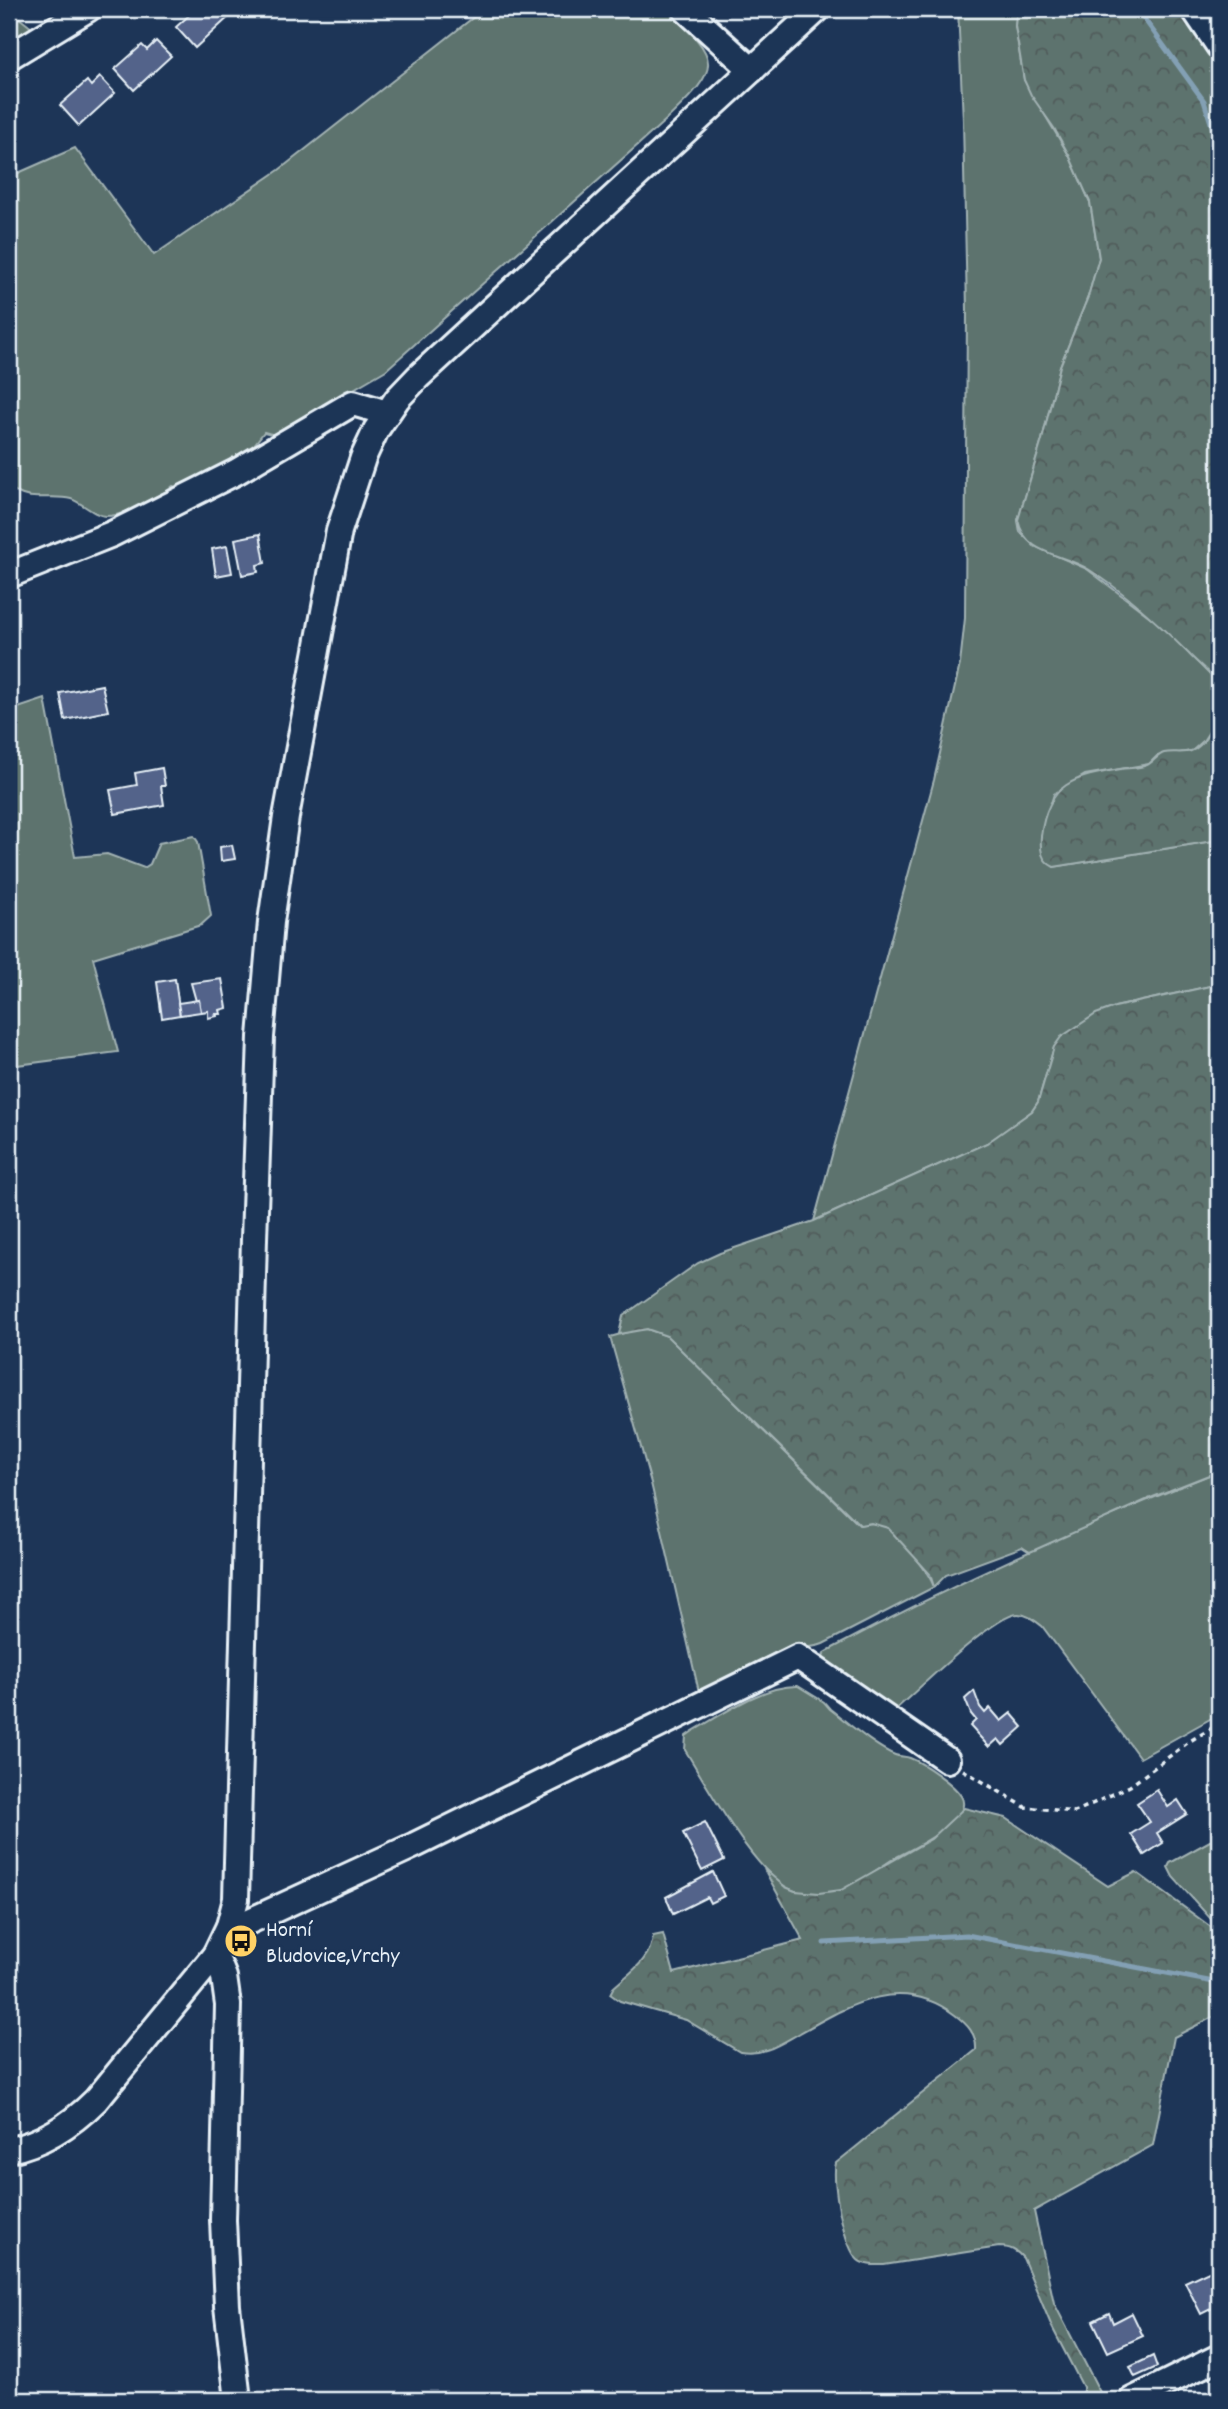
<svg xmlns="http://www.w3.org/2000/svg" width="1228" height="2409" viewBox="0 0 1228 2409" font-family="Dekko,sans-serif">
<defs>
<pattern id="forest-crowns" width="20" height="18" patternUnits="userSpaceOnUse" patternTransform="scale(1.75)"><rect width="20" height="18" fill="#5d736e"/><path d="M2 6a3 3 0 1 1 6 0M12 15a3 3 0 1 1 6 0" fill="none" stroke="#505b5a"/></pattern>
</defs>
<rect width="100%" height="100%" fill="#1d3557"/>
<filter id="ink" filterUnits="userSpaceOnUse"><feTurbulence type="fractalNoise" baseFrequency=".0143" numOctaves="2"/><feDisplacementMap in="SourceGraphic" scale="14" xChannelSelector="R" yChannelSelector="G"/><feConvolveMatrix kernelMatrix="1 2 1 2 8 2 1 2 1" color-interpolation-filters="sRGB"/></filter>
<g filter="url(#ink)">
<g fill="#5d736e" stroke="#a2b2b3" stroke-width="2">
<path d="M 484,9 L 666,9 C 722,61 722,66 667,119 L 386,370 L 275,435 L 264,432 L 250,450 L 183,490 L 173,486 L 167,491 C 148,500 127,516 106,516 C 94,516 83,503 71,499 C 49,493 27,505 9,486 L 9,177 L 75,148 L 154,255 L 279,170 Z"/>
<path d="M 958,9 L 1017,9 L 1015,26 L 1024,80 L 1070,157 L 1090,202 L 1099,258 L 1088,297 L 1060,366 L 1042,440 L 1018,520 L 1020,532 L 1034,546 L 1087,569 L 1162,626 L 1213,678 L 1219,701 L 1219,711 L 1214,724 L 1203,741 L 1192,751 L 1157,756 L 1149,764 L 1085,775 L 1054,794 L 1041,836 L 1054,867 L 1219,840 L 1219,984 L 1115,1007 L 1054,1047 L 1038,1102 L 1032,1111 L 1022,1119 L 987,1143 L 814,1221 L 934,780 L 960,664 L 965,618 L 967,310 L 963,121 Z"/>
<path d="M 9,10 L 37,32 L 9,48 Z"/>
<path d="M 45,699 L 75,857 L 107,854 L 144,868 L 150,864 L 159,843 L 194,836 L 198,842 L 211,916 L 201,925 L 93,958 L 118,1052 L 9,1066 L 9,711 Z"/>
<path d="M 647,1329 L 667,1336 L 859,1525 C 869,1523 878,1522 886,1527 C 900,1535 929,1572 934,1587 L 823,1644 C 808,1650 794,1646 779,1651 L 699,1692 L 651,1483 L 610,1337 L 635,1330 Z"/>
<path d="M 1219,1471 L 1219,1714 L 1140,1758 L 1042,1626 C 1034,1620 1027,1614 1018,1614 C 995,1614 914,1693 894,1711 L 823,1659 L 824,1653 L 829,1650 C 955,1583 1086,1524 1219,1471 Z"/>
<path d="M 798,1686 L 824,1702 L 830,1709 C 847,1722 875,1747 895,1755 C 900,1757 905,1756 910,1758 C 923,1763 954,1784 961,1796 C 976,1820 909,1850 893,1859 C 876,1870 861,1882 843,1890 C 830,1895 809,1895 795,1891 C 758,1881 706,1783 685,1750 L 686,1736 L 693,1731 C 723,1714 763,1685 798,1686 Z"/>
<path d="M 1219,1836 L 1219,1928 L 1173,1877 L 1168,1867 L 1170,1863 Z"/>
</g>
<g fill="url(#forest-crowns)" stroke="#a2b2b3" stroke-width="2">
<path d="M 1017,9 L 1219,10 L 1219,840 L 1054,867 C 1041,861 1040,850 1041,836 C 1048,782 1074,777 1121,769 C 1129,768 1140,768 1147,765 C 1154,762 1157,755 1164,753 C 1173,751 1183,754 1191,751 C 1204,747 1214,725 1218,713 C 1221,703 1217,686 1212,677 C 1206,669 1196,662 1189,654 C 1160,625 1123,590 1088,569 C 1061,553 1025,555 1018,520 L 1042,440 L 1060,366 L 1088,297 L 1099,258 L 1090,202 L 1070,157 L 1054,128 L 1031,95 L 1024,80 L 1015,26 Z"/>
<path d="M 1219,984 L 1219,1471 L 1153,1497 L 1030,1552 L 1022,1547 L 946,1575 L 934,1587 L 930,1574 L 888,1528 L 871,1523 L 860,1525 L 667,1336 L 647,1329 L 619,1334 L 623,1316 L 698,1263 L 720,1253 L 814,1221 L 987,1143 L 1032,1111 L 1038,1102 L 1054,1047 L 1061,1037 L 1096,1014 L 1115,1007 Z"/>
<path d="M 964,1808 L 1006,1818 L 1108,1886 L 1136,1872 L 1219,1933 L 1219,2014 L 1174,2037 L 1153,2145 L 1034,2211 L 1054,2303 L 1104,2400 L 1083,2400 L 1083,2387 L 1052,2327 L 1023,2258 C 1016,2250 1010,2247 999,2247 L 884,2265 C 876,2265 865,2266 858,2260 C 844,2247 831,2181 836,2163 L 976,2050 C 977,2034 967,2024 955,2015 C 901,1974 851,2004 800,2033 C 780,2044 764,2056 740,2052 L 686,2020 L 620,2001 L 610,1994 L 613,1988 C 629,1973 651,1960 653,1936 L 663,1934 L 674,1973 L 803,1940 L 764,1869 L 785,1887 L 795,1891 L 819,1893 L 841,1890 L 931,1839 Z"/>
</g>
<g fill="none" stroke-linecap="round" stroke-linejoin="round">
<g stroke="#83a0b4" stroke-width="5">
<path d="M 1137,9 L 1204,101 L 1219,148"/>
<path d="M 824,1943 L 967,1935 L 1219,1983"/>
</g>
</g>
<g fill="#52638a" stroke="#e8f1f8" stroke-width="2">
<path d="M 196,9 L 225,9 L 231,15 L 195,48 L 176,27 Z"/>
<path d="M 156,41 L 171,56 L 134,90 L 115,69 L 142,45 L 147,50 Z"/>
<path d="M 100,77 L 115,93 L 79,126 L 60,105 L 87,81 L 91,86 Z"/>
<path d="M 260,534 L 265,563 L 257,565 L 258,572 L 242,575 L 235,539 Z"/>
<path d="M 227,546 L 232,573 L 216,576 L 212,549 Z"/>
<path d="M 102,685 L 108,711 L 65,720 L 60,693 Z"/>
<path d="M 162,768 L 165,786 L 161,786 L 164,805 L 115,814 L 110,790 L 137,785 L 135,773 Z"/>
<path d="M 232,845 L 235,859 L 221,861 L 220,847 Z"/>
<path d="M 175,979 L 180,1015 L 162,1018 L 157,982 Z"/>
<path d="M 222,979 L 227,1008 L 220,1010 L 221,1014 L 216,1014 L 217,1016 L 208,1018 L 208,1011 L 201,1012 L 199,1000 L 196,1001 L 191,983 Z"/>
<path d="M 199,1000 L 201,1012 L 180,1015 L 178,1003 Z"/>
<path d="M 974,1691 L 980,1707 L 985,1713 L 990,1708 L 1001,1721 L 1011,1713 L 1023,1727 L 1003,1745 L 998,1739 L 989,1747 L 970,1726 L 976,1720 L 971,1714 L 965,1699 Z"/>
<path d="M 1157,1790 L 1168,1807 L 1178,1800 L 1187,1814 L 1157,1833 L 1163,1843 L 1144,1855 L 1131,1834 L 1150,1822 L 1137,1803 Z"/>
<path d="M 705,1822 L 724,1860 L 702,1871 L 683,1833 Z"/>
<path d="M 713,1872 L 724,1896 L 710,1903 L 707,1897 L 673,1914 L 666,1897 Z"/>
<path d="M 1213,2269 L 1219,2282 L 1219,2305 L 1201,2314 L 1185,2282 Z"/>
<path d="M 1109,2313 L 1113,2323 L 1132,2313 L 1143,2336 L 1108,2352 L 1093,2321 Z"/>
<path d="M 1153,2356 L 1157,2367 L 1135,2377 L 1130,2367 Z"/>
</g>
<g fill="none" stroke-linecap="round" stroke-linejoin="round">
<defs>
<g id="minor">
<path d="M 685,9 L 752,70"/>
<path d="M 1194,9 L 1219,46"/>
<path d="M 9,57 L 88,9"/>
<path d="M 9,575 L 112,534 L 236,472 L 353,403 L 387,413"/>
<path d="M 229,1926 L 243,1924 L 263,1915 L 415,1845 L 798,1657 L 947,1760"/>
<path d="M 215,1955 L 224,1977 L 228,2005 L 223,2220 L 227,2306 L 238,2400"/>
<path d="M 9,2150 C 44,2143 71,2125 96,2100 L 215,1955 L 229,1926 L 236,1899 L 254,1239 L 261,1037 L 271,922 L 286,817 L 339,531 L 363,458 L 376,430 L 397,399 L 418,377 L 818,9"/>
<path d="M 1132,2400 L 1219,2357"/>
</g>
</defs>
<use href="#minor" stroke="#e8f1f8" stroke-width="30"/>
<path stroke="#e8f1f8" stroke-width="3.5" stroke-dasharray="5 5" stroke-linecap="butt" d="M 963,1770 L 1025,1807 L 1075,1812 L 1130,1786 L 1190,1741 L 1219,1724"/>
<use href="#minor" stroke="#1d3557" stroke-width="24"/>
</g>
</g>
<defs>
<symbol id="bus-disc" viewBox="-11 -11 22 22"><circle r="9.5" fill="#ffd166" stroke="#1d3557"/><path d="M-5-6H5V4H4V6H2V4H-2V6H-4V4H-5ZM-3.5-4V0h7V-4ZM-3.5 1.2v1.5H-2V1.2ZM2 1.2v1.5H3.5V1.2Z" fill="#111"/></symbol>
</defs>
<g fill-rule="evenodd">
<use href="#bus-disc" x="222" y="1922" width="38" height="38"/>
</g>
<g text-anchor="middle" stroke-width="6" stroke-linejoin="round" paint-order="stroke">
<g font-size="23" fill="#e8f1f8" stroke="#1d3557" text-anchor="start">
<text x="266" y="1936">Horní<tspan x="266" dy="26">Bludovice,Vrchy</tspan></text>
</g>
</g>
<rect width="1228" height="2409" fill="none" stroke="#1d3557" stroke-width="35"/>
<rect x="18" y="18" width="1193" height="2374" fill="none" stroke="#e8f1f8" stroke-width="2.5" filter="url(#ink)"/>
</svg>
